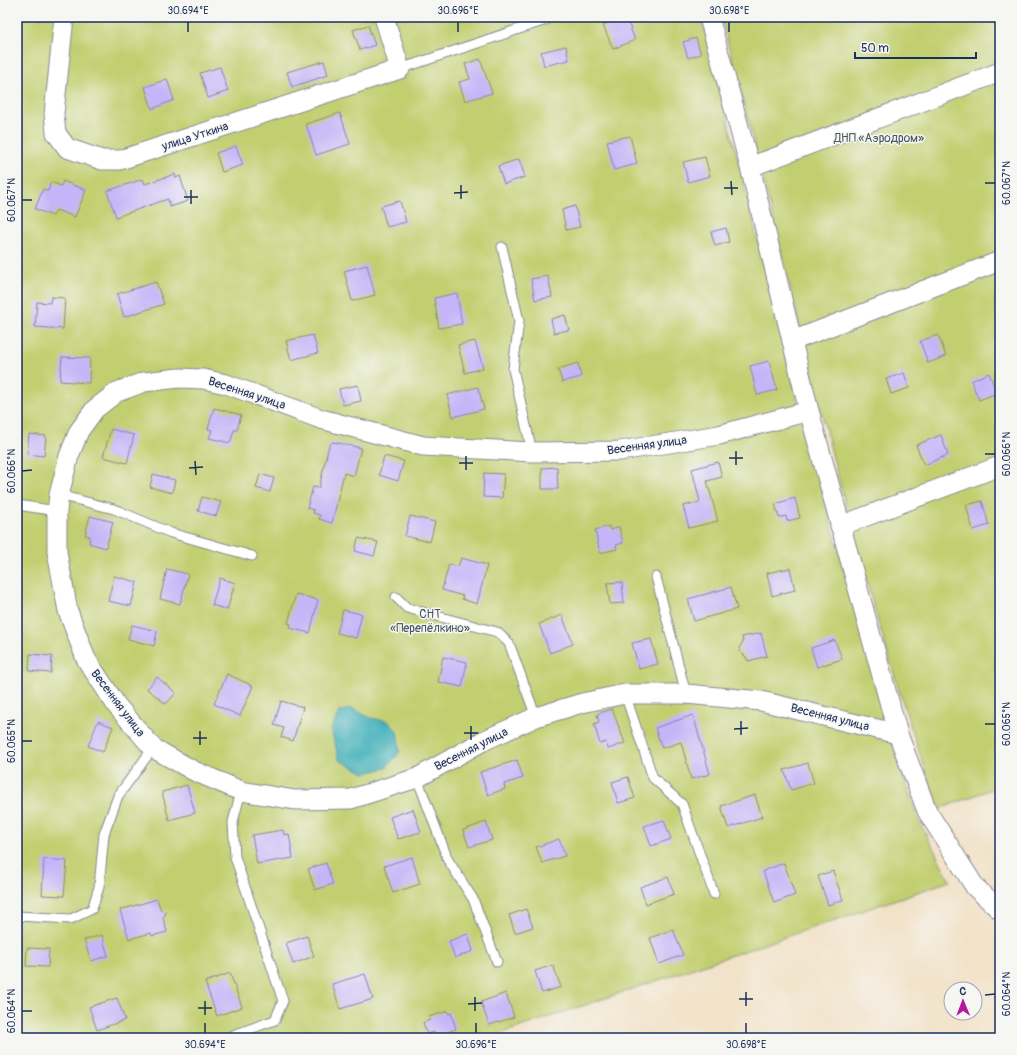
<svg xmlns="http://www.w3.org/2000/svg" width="1017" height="1055" viewBox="0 0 1017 1055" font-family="Pangolin,sans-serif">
<rect width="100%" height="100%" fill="#f6f6f2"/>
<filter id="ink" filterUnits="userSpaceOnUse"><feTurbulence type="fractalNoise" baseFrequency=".025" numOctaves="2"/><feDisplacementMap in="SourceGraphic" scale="8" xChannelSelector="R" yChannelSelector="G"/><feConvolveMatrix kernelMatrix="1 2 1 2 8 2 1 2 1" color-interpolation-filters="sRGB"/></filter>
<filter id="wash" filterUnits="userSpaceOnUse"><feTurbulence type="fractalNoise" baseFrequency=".012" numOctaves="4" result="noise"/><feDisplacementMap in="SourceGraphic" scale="16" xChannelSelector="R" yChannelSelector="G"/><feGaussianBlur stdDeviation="0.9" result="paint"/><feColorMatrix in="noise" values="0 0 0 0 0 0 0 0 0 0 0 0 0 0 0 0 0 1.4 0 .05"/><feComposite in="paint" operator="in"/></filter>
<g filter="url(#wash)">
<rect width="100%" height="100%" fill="#f2e2c8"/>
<g fill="#c2cf70" stroke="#6e7f67">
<path d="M 17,17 L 701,17 L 737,156 L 796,396 L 892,744 L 918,819 L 950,881 L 488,1038 L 17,1038 Z"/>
<path d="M 721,17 L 1000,17 L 1000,786 L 939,809 C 846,551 793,281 721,17 Z"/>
</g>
<path fill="#3eafb8" stroke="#2c6f8b" d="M 351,708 L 371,718 L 388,721 L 397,731 L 400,752 L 386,768 L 365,773 L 339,760 L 331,729 L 339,712 Z"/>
<g id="blocks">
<g fill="#c5b5f8">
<path d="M 622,17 L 626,17 L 635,40 L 613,49 L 603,25 Z"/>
<path d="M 368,25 L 375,45 L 360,50 L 353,30 Z"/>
<path d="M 696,38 L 701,54 L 688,58 L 683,42 Z"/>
<path d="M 566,46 L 569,60 L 544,66 L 541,52 Z"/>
<path d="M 480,59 L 492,93 L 465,101 L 459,82 L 470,79 L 465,64 Z"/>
<path d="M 324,61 L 328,75 L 292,87 L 287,72 Z"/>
<path d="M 220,67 L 228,91 L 208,98 L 200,73 Z"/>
<path d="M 167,79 L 174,100 L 152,109 L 145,87 Z"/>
<path d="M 340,113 L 350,144 L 316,155 L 306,124 Z"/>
<path d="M 630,136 L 637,164 L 614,170 L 607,141 Z"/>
<path d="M 236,146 L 243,165 L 222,172 L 216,153 Z"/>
<path d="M 705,157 L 710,176 L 688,182 L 683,162 Z"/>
<path d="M 519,159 L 525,177 L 504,184 L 498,166 Z"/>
<path d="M 175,174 L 176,178 L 180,176 L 188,201 L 170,207 L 168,199 L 116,217 L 107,191 L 143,179 L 145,184 Z"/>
<path d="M 63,181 L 86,190 L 75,217 L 56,210 L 53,216 L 35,209 L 43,189 L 48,191 L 51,182 L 61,186 Z"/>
<path d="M 400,201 L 406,222 L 387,227 L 381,206 Z"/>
<path d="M 575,206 L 580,227 L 566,230 L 562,210 Z"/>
<path d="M 726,228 L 729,242 L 715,246 L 711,232 Z"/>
<path d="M 367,265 L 375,295 L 352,301 L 344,271 Z"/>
<path d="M 548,276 L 552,297 L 535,300 L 531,279 Z"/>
<path d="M 156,282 L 164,304 L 124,317 L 117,294 Z"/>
<path d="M 457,293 L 462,324 L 439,328 L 434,298 Z"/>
<path d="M 51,297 L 65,298 L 63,329 L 35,327 L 37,302 L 50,303 Z"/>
<path d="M 565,315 L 569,330 L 554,333 L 551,319 Z"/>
<path d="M 313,335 L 318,353 L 291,360 L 286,341 Z"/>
<path d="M 938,335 L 946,356 L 928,363 L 920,341 Z"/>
<path d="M 475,341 L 483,368 L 465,373 L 458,345 Z"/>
<path d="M 62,357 L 90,358 L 89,383 L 60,381 Z"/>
<path d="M 769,361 L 777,390 L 757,395 L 750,366 Z"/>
<path d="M 578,363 L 581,377 L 562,382 L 558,369 Z"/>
<path d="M 904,373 L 909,388 L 891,394 L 886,379 Z"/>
<path d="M 989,373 L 997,393 L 979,400 L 971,381 Z"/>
<path d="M 358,385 L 361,401 L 343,405 L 339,389 Z"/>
<path d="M 478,387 L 484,409 L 453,417 L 447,395 Z"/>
<path d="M 214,408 L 241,415 L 237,430 L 234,430 L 230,443 L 209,438 L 212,430 L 208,429 Z"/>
<path d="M 111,429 L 134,435 L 127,463 L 103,457 Z"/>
<path d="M 29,434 L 46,436 L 44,456 L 27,454 Z"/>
<path d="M 941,435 L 948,455 L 924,465 L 916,445 Z"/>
<path d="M 333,442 L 361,448 L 354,476 L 344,473 L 332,523 L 319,519 L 320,515 L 313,513 L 314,510 L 307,508 L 313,487 L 319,488 L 329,445 Z"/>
<path d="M 384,456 L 404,461 L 398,481 L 379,475 Z"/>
<path d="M 718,462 L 722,477 L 707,481 L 718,521 L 689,528 L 683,506 L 700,502 L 692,469 Z"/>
<path d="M 557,467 L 558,489 L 542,489 L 542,468 Z"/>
<path d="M 484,473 L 504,474 L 502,498 L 483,497 Z"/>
<path d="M 153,474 L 175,480 L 172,493 L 150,487 Z"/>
<path d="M 260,474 L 274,478 L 270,492 L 256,488 Z"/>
<path d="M 202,497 L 221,502 L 216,516 L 198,511 Z"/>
<path d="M 795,498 L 800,518 L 787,521 L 786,516 L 779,518 L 775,504 Z"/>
<path d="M 982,501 L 989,525 L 973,530 L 966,505 Z"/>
<path d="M 90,516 L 113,522 L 106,548 L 89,543 L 90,536 L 85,535 Z"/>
<path d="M 410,516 L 435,522 L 430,542 L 405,536 Z"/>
<path d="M 609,526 L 610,530 L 619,527 L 623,543 L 616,545 L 617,549 L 600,553 L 595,530 Z"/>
<path d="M 358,538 L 378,542 L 374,556 L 355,551 Z"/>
<path d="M 461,558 L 487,565 L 477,604 L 462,599 L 463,596 L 442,590 L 449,564 L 458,567 Z"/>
<path d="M 790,568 L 795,590 L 772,596 L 767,573 Z"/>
<path d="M 167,569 L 188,574 L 180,604 L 160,599 Z"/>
<path d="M 114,576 L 137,582 L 131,606 L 108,601 Z"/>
<path d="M 220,578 L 235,583 L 227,610 L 212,605 Z"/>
<path d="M 622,582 L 624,603 L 610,604 L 607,583 Z"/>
<path d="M 731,587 L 737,609 L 694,621 L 688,599 Z"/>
<path d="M 296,594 L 318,600 L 310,633 L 290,628 L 291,624 L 288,623 Z"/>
<path d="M 343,610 L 362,614 L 356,638 L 337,633 Z"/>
<path d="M 562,615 L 573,644 L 550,653 L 539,624 Z"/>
<path d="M 132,625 L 157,631 L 154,646 L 128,639 Z"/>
<path d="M 761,633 L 767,656 L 748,661 L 746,657 L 741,653 L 739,648 L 743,642 L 742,637 Z"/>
<path d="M 651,639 L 658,664 L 639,669 L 632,643 Z"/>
<path d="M 835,640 L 842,659 L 817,667 L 811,648 Z"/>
<path d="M 30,654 L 52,656 L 51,673 L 29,671 Z"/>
<path d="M 443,657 L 467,662 L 462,687 L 438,682 Z"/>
<path d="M 227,674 L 253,686 L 240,716 L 214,704 Z"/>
<path d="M 157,677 L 176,693 L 166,704 L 147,689 Z"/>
<path d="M 281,701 L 303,707 L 293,741 L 281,737 L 284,728 L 274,725 Z"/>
<path d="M 612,709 L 625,743 L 608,749 L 606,742 L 600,744 L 594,724 L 599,722 L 597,714 Z"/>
<path d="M 693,715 L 710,774 L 691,779 L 681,742 L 662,748 L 655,728 Z"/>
<path d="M 98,721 L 113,727 L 103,752 L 88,746 Z"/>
<path d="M 517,760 L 523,778 L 504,784 L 505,789 L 488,795 L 480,772 Z"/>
<path d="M 808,763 L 814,783 L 791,790 L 784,770 Z"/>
<path d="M 628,777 L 635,798 L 618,803 L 612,782 Z"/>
<path d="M 187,785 L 195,813 L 169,820 L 162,792 Z"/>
<path d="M 755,795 L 762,817 L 728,828 L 721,806 Z"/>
<path d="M 413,809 L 421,832 L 398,839 L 390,817 Z"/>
<path d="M 664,820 L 671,839 L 651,846 L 644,826 Z"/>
<path d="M 486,822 L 492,840 L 469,847 L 463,830 Z"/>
<path d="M 283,830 L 284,835 L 289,834 L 293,858 L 257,864 L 252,835 Z"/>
<path d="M 559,839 L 565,856 L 542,863 L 536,847 Z"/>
<path d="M 412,857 L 420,884 L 393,893 L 384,866 Z"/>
<path d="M 44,859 L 67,861 L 64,896 L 42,895 Z"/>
<path d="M 326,863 L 333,884 L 315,890 L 308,869 Z"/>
<path d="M 784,863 L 795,895 L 774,903 L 763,871 Z"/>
<path d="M 833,871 L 843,900 L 828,905 L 818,876 Z"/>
<path d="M 668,877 L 674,894 L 646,904 L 640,887 Z"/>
<path d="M 157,899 L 161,910 L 166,913 L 163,918 L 167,932 L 152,936 L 151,933 L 129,939 L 120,910 Z"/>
<path d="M 526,909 L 533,927 L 515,933 L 509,915 Z"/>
<path d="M 673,929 L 683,955 L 659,964 L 650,938 Z"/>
<path d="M 468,934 L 473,951 L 455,958 L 449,941 Z"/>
<path d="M 102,935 L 108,956 L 91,961 L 84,940 Z"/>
<path d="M 307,936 L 314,956 L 293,964 L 286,943 Z"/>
<path d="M 27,948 L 49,949 L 48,967 L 26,966 Z"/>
<path d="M 553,965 L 561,987 L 542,993 L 535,971 Z"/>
<path d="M 230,973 L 242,1007 L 217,1016 L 205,982 Z"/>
<path d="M 365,974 L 373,999 L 340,1009 L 332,984 Z"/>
<path d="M 506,993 L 514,1017 L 489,1025 L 481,1002 Z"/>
<path d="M 117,998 L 125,1020 L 97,1030 L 89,1007 Z"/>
<path d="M 448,1011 L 449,1014 L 451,1013 L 456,1029 L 435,1036 L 434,1032 L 427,1034 L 423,1023 L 430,1020 L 429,1017 Z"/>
</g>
</g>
</g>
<g filter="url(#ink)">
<use href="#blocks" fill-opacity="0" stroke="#868893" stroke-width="1"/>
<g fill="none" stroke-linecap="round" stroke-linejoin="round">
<defs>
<g id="service">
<path d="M 400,69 L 546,20"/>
<path d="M 502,247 L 519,321 L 513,369 L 532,452"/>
<path d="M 59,495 L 114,509 L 171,533 L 252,556"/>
<path d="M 17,505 L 57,511"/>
<path d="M 656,577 L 686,694"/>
<path d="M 396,597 L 407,608 L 497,632 L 509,643 L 536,717"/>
<path d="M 625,694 L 653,778 L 682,804 L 714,894"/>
<path d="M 417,778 L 448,860 L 473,899 L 497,962"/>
<path d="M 17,916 L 71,919 L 92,909 L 99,887 L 104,834 L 118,796 L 153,748"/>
<path d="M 225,1038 L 275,1020 L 283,1001 L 235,857 L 233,822 L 241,791"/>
</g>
<g id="minor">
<path d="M 64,17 L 54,114 L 56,133 L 67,148 L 102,160 L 120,160 L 400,69 L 384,17"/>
<path d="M 709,17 L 750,167 L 809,411 L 898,734 L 927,811 L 975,887 L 1000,910"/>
<path d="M 750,167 L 1000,72"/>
<path d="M 792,341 L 1000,261"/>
<path d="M 809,411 L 719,435 L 620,451 L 532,452 L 423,446 L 321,419 L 226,384 L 203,379 L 179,378 L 144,382 L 117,392 L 95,409 L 79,431 L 69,456 L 59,495 L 57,511 L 57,552 L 68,611 L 86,659 L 117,706 L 153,748 L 194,771 L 241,791 L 295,800 L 351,799 L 417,778 L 483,741 L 536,717 L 582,703 L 625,694 L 686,694 L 761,701 L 898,734"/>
<path d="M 840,526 L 1000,466"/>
</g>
</defs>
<use href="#service" stroke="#868893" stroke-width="11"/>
<use href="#minor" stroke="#868893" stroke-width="21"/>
<use href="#service" stroke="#fff" stroke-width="9"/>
<use href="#minor" stroke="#fff" stroke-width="19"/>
</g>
</g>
<path fill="none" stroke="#1b2f5e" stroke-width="1.5" d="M 188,22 L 188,32M 458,22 L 458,32M 729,22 L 729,32M 731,181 L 732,195M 985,183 L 995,183M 461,185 L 461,199M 724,188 L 738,188M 191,190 L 191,204M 454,193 L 468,192M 184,197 L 198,197M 22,200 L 32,200M 736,451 L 736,465M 985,454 L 995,454M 466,456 L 466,470M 729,458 L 743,458M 195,461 L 196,475M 459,463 L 473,463M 189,468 L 203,467M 22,471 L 32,470M 741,721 L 741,735M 985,724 L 995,724M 471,726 L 471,740M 734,729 L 748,728M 200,731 L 200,745M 464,733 L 478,733M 193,738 L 207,738M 22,741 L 32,741M 746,992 L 746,1006M 985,995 L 995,994M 475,997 L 475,1011M 739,999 L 753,999M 205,1001 L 205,1015M 468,1004 L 482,1003M 198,1008 L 212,1008M 22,1011 L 32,1011M 205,1023 L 205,1033M 476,1023 L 476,1033M 746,1023 L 746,1033"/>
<g text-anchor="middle" stroke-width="3" stroke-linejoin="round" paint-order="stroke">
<g font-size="12" fill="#1b2f5e" stroke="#f6f6f2">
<text transform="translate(195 136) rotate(-18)" y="4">улица Уткина</text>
<text transform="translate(247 393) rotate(18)" y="4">Весенняя улица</text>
<text transform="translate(647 445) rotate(-8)" y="4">Весенняя улица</text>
<text transform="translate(118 703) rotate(53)" y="4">Весенняя улица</text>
<text transform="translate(830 717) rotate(14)" y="4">Весенняя улица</text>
<text transform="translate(471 749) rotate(-27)" y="4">Весенняя улица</text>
</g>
<g font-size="12" fill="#455762" stroke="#f6f6f2">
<text x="879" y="142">ДНП «Аэродром»</text>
<text x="430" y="618">СНТ<tspan x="430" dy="14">«Перепёлкино»</tspan></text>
</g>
</g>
<rect width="1017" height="1055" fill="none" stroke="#f6f6f2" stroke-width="44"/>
<g transform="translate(963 1001) rotate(359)"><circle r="19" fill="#f6f6f2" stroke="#9ea6b7"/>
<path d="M0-3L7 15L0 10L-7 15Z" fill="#b5179e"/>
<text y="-6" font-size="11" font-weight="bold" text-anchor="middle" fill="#1b2f5e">С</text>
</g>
<path d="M855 52v6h121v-6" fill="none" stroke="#1b2f5e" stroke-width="2"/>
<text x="861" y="52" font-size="12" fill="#1b2f5e" stroke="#f6f6f2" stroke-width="3" paint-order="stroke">50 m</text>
<rect x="22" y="22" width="973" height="1011" fill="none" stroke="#1b2f5e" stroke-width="1.5"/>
<g font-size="10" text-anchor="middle" fill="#1b2f5e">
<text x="188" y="14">30.694°E</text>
<text x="458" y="14">30.696°E</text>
<text x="729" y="14">30.698°E</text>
<text transform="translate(1006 183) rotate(-90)" y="4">60.067°N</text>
<text transform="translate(11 200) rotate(-90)" y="4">60.067°N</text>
<text transform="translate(1006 454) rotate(-90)" y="4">60.066°N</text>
<text transform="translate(11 471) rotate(-90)" y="4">60.066°N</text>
<text transform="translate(1006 724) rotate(-90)" y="4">60.065°N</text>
<text transform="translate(11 741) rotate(-90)" y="4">60.065°N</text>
<text transform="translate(1006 994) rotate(-90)" y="4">60.064°N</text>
<text transform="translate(11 1011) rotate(-90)" y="4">60.064°N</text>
<text x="205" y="1048">30.694°E</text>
<text x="476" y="1048">30.696°E</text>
<text x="746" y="1048">30.698°E</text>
</g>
</svg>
